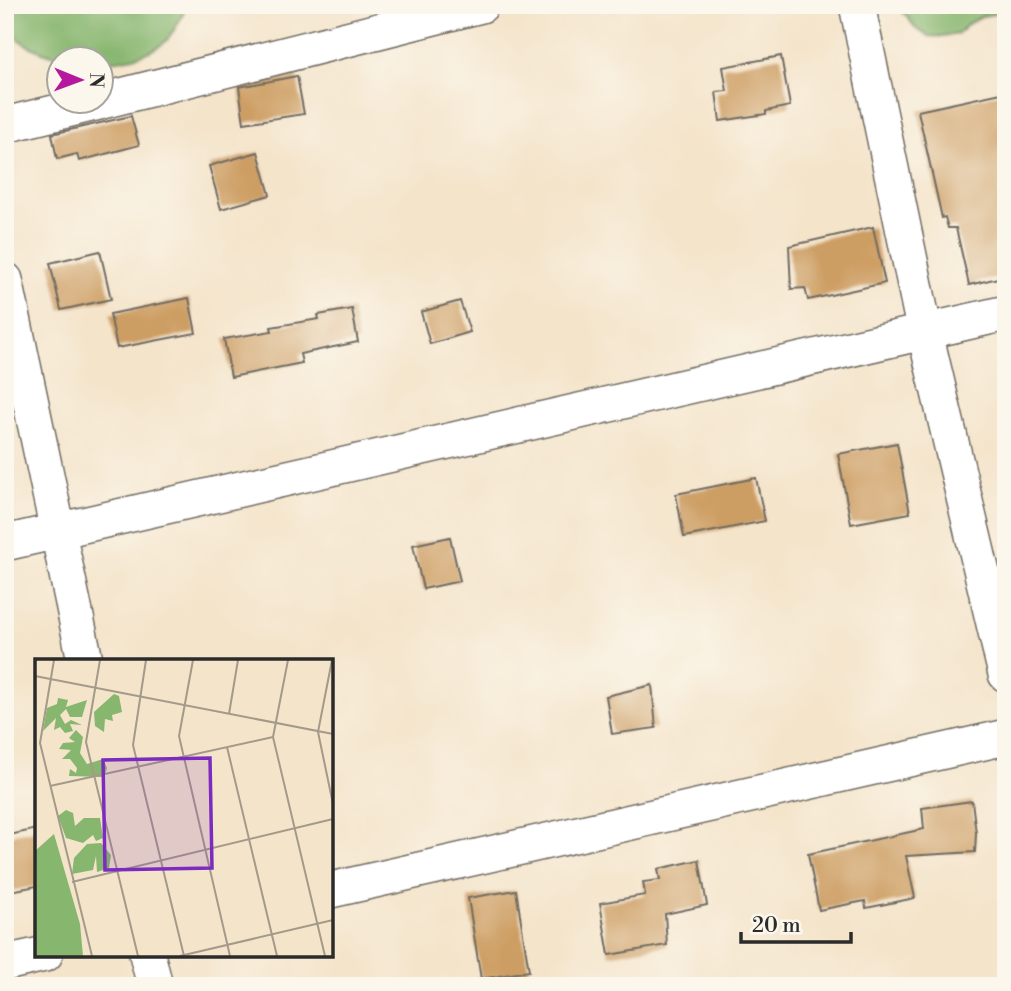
<svg xmlns="http://www.w3.org/2000/svg" width="1011" height="991" viewBox="0 0 1011 991" font-family="'Libre Bodoni',serif">
<rect width="100%" height="100%" fill="#fbf7ec"/>
<filter id="ink" filterUnits="userSpaceOnUse"><feTurbulence type="fractalNoise" baseFrequency=".0143" numOctaves="2"/><feDisplacementMap in="SourceGraphic" scale="14" xChannelSelector="R" yChannelSelector="G"/><feConvolveMatrix kernelMatrix="1 2 1 2 8 2 1 2 1" color-interpolation-filters="sRGB"/></filter>
<filter id="wash" filterUnits="userSpaceOnUse"><feTurbulence type="fractalNoise" baseFrequency=".00686" numOctaves="4" result="noise"/><feDisplacementMap in="SourceGraphic" scale="28" xChannelSelector="R" yChannelSelector="G"/><feGaussianBlur stdDeviation="1.57" result="paint"/><feColorMatrix in="noise" values="0 0 0 0 0 0 0 0 0 0 0 0 0 0 0 0 0 1.4 0 .05"/><feComposite in="paint" operator="in"/></filter>
<g filter="url(#wash)">
<rect width="100%" height="100%" fill="#f4e4ca"/>
<g fill="#87b66e" stroke="#59704c" stroke-width="2">
<path d="M 5,5 L 188,5 C 181,17 172,38 161,45 C 124,69 64,64 27,45 C 18,40 7,31 5,22 C 4,17 5,10 5,5 Z"/>
<path d="M 855,5 L 1006,5 L 1006,12 L 982,16 L 968,24 L 958,34 L 943,37 L 928,36 L 915,28 L 907,16 L 895,6 C 879,12 870,14 855,5 Z"/>
</g>
<g id="blocks">
<g fill="#cd9e64">
<path d="M 781,56 L 790,106 L 766,111 L 766,114 L 720,121 L 716,92 L 727,91 L 723,67 Z"/>
<path d="M 297,76 L 304,114 L 244,123 L 239,87 Z"/>
<path d="M 1006,92 L 1006,276 L 969,285 L 956,228 L 948,228 L 945,217 L 942,218 L 918,111 Z"/>
<path d="M 131,116 L 139,145 L 79,161 L 77,154 L 57,159 L 52,134 Z"/>
<path d="M 258,152 L 270,195 L 221,209 L 209,166 Z"/>
<path d="M 873,227 L 885,283 L 808,300 L 805,288 L 791,289 L 789,246 Z"/>
<path d="M 100,251 L 111,299 L 61,310 L 50,263 Z"/>
<path d="M 189,298 L 196,333 L 117,348 L 110,314 Z"/>
<path d="M 460,301 L 470,332 L 430,344 L 421,312 Z"/>
<path d="M 352,309 L 358,342 L 300,354 L 302,363 L 231,377 L 224,339 L 272,331 L 271,327 L 319,319 L 318,315 Z"/>
<path d="M 897,443 L 910,513 L 851,524 L 838,454 Z"/>
<path d="M 756,478 L 765,521 L 684,537 L 676,494 Z"/>
<path d="M 450,537 L 460,581 L 423,589 L 413,545 Z"/>
<path d="M 652,685 L 656,728 L 612,734 L 606,696 Z"/>
<path d="M 972,801 L 976,833 L 975,852 L 906,856 L 915,898 L 866,908 L 865,901 L 819,910 L 808,854 L 924,829 L 922,808 Z"/>
<path d="M 37,829 L 37,886 L 10,891 L 5,868 L 5,836 Z"/>
<path d="M 699,860 L 707,905 L 665,914 L 667,945 L 609,955 L 600,903 L 645,895 L 643,882 L 660,880 L 658,869 Z"/>
<path d="M 516,890 L 529,971 L 481,979 L 468,898 Z"/>
</g>
</g>
</g>
<g filter="url(#ink)">
<use href="#blocks" fill-opacity="0" stroke="#716c63" stroke-width="2"/>
<g fill="none" stroke-linecap="round" stroke-linejoin="round">
<defs>
<g id="street">
<path d="M 857,5 L 925,333 L 1006,674"/>
<path d="M 102,101 L 481,5"/>
<path d="M 5,125 L 99,102"/>
<path d="M 5,280 L 85,660"/>
<path d="M 5,543 L 1006,313"/>
<path d="M 331,890 L 1006,737"/>
<path d="M 147,954 L 155,986"/>
<path d="M 5,963 L 45,954"/>
</g>
</defs>
<use href="#street" stroke="#716c63" stroke-width="38"/>
<use href="#street" stroke="#fff" stroke-width="35"/>
</g>
</g>
<g transform="translate(35 659)">
<rect width="298" height="298" fill="#f4e4ca"/>
<path d="M 79,35 L 84,37 L 87,53 L 77,56 L 78,62 L 70,60 L 69,73 L 60,67 L 59,53 ZM 23,39 L 33,41 L 31,48 L 52,41 L 47,58 L 35,58 L 31,50 L 25,56 L 30,65 L 36,61 L 47,66 L 35,65 L 38,72 L 30,74 L 25,68 L 19,71 L 21,59 L 8,72 L 12,49 L 22,45 ZM 41,71 L 48,78 L 45,94 L 52,105 L 68,100 L 72,109 L 69,118 L 34,117 L 35,110 L 41,114 L 42,109 L 35,100 L 27,100 L 36,91 L 24,90 L 28,84 L 40,83 L 34,79 ZM 31,151 L 38,154 L 40,167 L 49,159 L 65,159 L 68,179 L 61,182 L 58,176 L 48,184 L 31,179 L 23,157 ZM 19,175 L 45,265 L 48,297 L 0,297 L 0,192 ZM 66,184 L 76,196 L 74,209 L 62,213 L 61,197 L 58,211 L 37,215 L 39,199 L 52,185 Z" fill="#87b66e"/>
<path fill="none" stroke="#a49a8a" stroke-width="2" d="M 19,1 L 5,84 L 57,297M 65,1 L 51,83 L 103,297M 111,1 L 98,86 L 149,297M 158,1 L 144,77 L 195,297M 253,1 L 238,78 L 290,297M 297,1 L 283,73 L 298,145M 0,17 L 298,75M 194,55 L 203,1M 192,88 L 242,297M 15,127 L 238,78M 37,223 L 298,160M 145,297 L 298,261"/>
<path fill="#7b2cbf" fill-opacity="0.15" stroke="#7b2cbf" stroke-width="3.5" d="M 175,99 L 177,209 L 70,211 L 68,101 Z"/>
<rect width="298" height="298" fill="none" stroke="#2b2b2b" stroke-width="3.5"/>
</g>
<rect width="1011" height="991" fill="none" stroke="#fbf7ec" stroke-width="28"/>
<g transform="translate(80 80) rotate(91)"><circle r="33" fill="#fbf7ec" stroke="#a8a59f" stroke-width="2"/>
<path d="M0-5L12 26L0 18L-12 26Z" fill="#b5179e"/>
<text y="-10" font-size="19" font-weight="bold" text-anchor="middle" fill="#2b2b2b">N</text>
</g>
<path d="M741 932v10h110v-10" fill="none" stroke="#2b2b2b" stroke-width="3.5"/>
<text x="752" y="932" font-size="21" fill="#2b2b2b" stroke="#fbf7ec" stroke-width="5" paint-order="stroke">20 m</text>
</svg>
